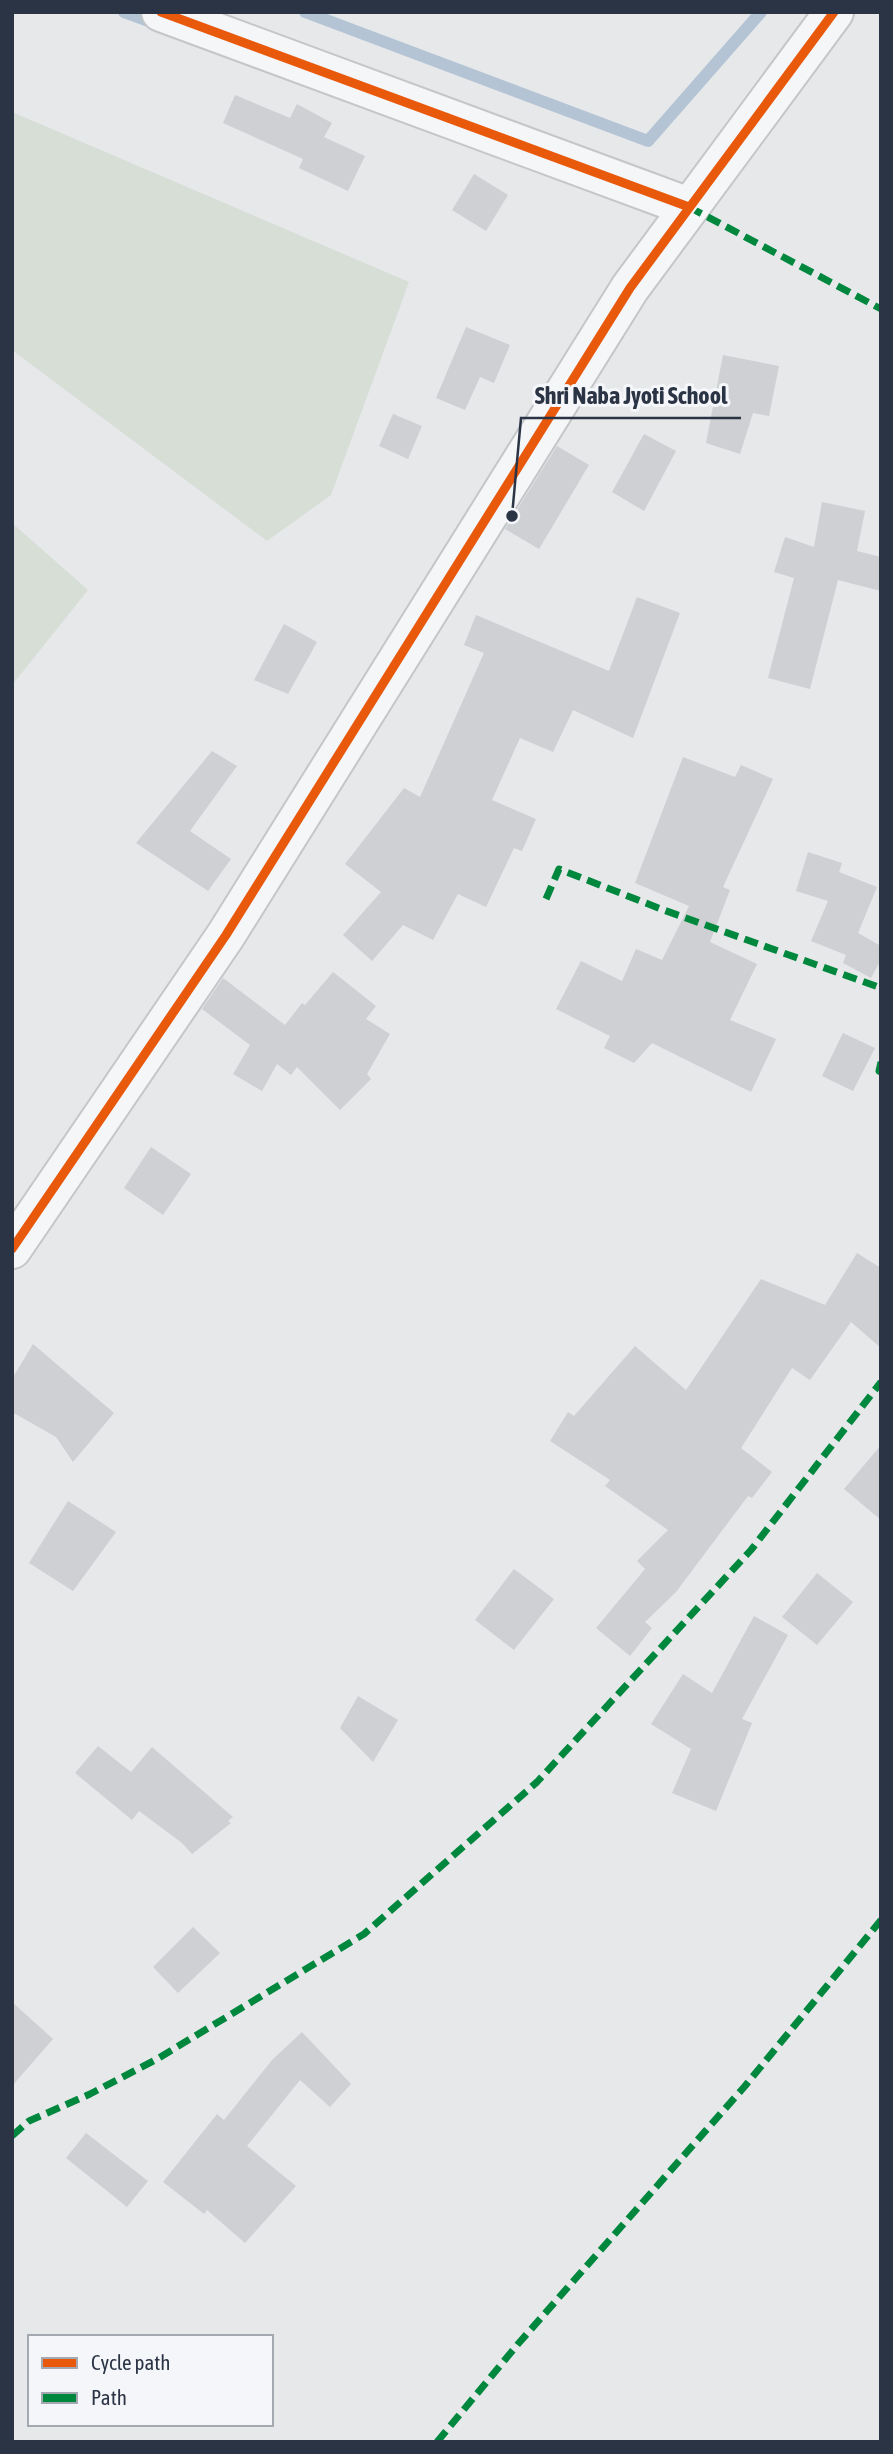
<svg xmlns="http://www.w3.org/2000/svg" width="893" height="2454" viewBox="0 0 893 2454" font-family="'Asap Condensed',sans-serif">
<rect width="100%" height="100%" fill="#e6e8ea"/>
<g fill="#d6ded6">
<path d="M 12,112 L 409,282 L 331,495 L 267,541 L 12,350 Z"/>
<path d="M 12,523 L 88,590 L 12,685 Z"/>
</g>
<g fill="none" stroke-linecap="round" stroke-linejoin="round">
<g stroke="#b4c4d5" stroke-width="12">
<path d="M 124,12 L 160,25"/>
<path d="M 305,12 L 648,141 L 761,12"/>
</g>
</g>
<g fill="#ced0d3">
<path d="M 235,95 L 290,118 L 297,104 L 332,123 L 324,137 L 365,156 L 348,191 L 299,168 L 303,159 L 223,123 Z"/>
<path d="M 474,174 L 508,195 L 486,231 L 452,210 Z"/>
<path d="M 466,327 L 510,345 L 494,383 L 480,377 L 465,410 L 436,398 Z"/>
<path d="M 723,355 L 779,366 L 769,416 L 753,413 L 740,454 L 706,443 Z"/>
<path d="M 393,414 L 422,426 L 408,459 L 379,446 Z"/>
<path d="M 644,434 L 676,451 L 644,511 L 612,492 Z"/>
<path d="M 557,446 L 589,465 L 539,549 L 505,529 Z"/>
<path d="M 822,502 L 865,511 L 857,551 L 881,557 L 881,591 L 838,580 L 810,689 L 768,678 L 794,578 L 774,572 L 785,537 L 814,547 Z"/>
<path d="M 637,597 L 680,613 L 633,738 L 573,710 L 553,752 L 520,738 L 492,800 L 536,819 L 522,851 L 514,848 L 486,907 L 458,894 L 433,940 L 403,925 L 372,961 L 343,935 L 381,892 L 345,864 L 404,788 L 420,797 L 484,653 L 464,645 L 476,615 L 609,671 Z"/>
<path d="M 284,624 L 317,642 L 288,694 L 254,680 Z"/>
<path d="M 212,751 L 237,766 L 190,831 L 231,859 L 208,891 L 136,843 Z"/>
<path d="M 683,757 L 735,777 L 741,765 L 773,779 L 723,887 L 730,890 L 710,942 L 757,964 L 730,1020 L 776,1039 L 751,1092 L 652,1043 L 634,1063 L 604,1048 L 610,1036 L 556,1009 L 581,961 L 622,981 L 636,949 L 662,960 L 689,906 L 635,883 Z"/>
<path d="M 808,852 L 842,863 L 839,872 L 877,887 L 858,933 L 881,946 L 881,960 L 871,978 L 843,963 L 846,955 L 811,941 L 828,901 L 796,891 Z"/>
<path d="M 333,972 L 376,1006 L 366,1019 L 390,1034 L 367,1074 L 371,1079 L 340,1110 L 297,1067 L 291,1075 L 277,1064 L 262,1091 L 233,1074 L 250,1045 L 202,1009 L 223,978 L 285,1025 L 302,1003 L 305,1005 Z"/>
<path d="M 843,1033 L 875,1048 L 853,1091 L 822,1076 Z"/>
<path d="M 151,1147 L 191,1174 L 163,1215 L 124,1188 Z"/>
<path d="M 857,1253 L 881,1268 L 881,1348 L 851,1322 L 810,1380 L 792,1368 L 741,1448 L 772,1472 L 752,1498 L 748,1496 L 676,1592 L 645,1622 L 652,1628 L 630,1656 L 596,1628 L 645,1569 L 637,1561 L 668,1530 L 605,1486 L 610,1480 L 550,1441 L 568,1412 L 574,1416 L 635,1346 L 686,1390 L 761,1279 L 825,1305 Z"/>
<path d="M 33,1344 L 114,1413 L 73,1462 L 56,1437 L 12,1412 L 12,1379 Z"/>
<path d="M 881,1445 L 881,1520 L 844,1489 Z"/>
<path d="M 68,1501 L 116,1532 L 73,1591 L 29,1563 Z"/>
<path d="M 514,1569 L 554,1599 L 514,1650 L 475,1620 Z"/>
<path d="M 817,1573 L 853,1602 L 817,1645 L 782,1617 Z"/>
<path d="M 754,1616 L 788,1635 L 742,1719 L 752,1723 L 716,1811 L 672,1793 L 691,1749 L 651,1724 L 683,1674 L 712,1693 Z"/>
<path d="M 358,1696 L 398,1720 L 373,1762 L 340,1728 Z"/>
<path d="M 98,1746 L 131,1772 L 152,1747 L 233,1817 L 228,1821 L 231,1823 L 192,1854 L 182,1843 L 139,1811 L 132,1820 L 75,1773 Z"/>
<path d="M 193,1927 L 220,1953 L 178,1993 L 153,1967 Z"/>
<path d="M 12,2002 L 53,2039 L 12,2086 Z"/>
<path d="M 302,2032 L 351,2084 L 330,2107 L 300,2080 L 247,2146 L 296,2186 L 245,2243 L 207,2210 L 204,2214 L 163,2182 L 217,2114 L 224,2120 L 272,2060 Z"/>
<path d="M 86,2133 L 148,2181 L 127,2207 L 66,2158 Z"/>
</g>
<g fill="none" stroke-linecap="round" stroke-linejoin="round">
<defs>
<g id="minor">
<path d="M 161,12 L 689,207"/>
<path d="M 12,1249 L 226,935 L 630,288 L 834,12"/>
</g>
</defs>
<use href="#minor" stroke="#c4c6c8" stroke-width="42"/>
<use href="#minor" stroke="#f5f6f7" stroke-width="38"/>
<g stroke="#00873e" stroke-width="7" stroke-dasharray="14 7" stroke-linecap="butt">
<path d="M 689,207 L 881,309"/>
<path d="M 546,899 L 559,869 L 661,909 L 881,988"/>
<path d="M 881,1062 L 879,1071 L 881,1072"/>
<path d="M 12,2136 L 29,2121 L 90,2094 L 157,2059 L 364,1934 L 537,1782 L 751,1550 L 881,1382"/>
<path d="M 437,2442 L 518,2344 L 745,2086 L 881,1920"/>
</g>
<defs>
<g id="cycleway">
<path d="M 161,12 L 689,207"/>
<path d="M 12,1249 L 226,935 L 630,288 L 834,12"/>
</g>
</defs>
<use href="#cycleway" stroke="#f4f6f9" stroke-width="13"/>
<use href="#cycleway" stroke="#e8590c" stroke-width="9"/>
</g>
<path fill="none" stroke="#2b3445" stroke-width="2.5" d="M512 516L521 418H741"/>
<circle fill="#2b3445" stroke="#f4f6f9" stroke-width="2.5" cx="512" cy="516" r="7"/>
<g font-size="24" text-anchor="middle" font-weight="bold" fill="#2b3445" stroke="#f4f6f9" stroke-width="6" stroke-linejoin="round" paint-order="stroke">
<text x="631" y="404">Shri Naba Jyoti School</text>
</g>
<rect width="893" height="2454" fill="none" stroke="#2b3445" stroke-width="28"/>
<rect x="28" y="2335" width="245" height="91" fill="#f4f6f9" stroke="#a4a8b1" stroke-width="2"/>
<rect x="42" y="2358" width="35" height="10" fill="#e8590c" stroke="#a4a8b1" stroke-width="2"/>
<text x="91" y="2370" font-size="21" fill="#2b3445">Cycle path</text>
<rect x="42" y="2393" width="35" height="10" fill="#00873e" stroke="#a4a8b1" stroke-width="2"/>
<text x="91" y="2405" font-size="21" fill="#2b3445">Path</text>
</svg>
